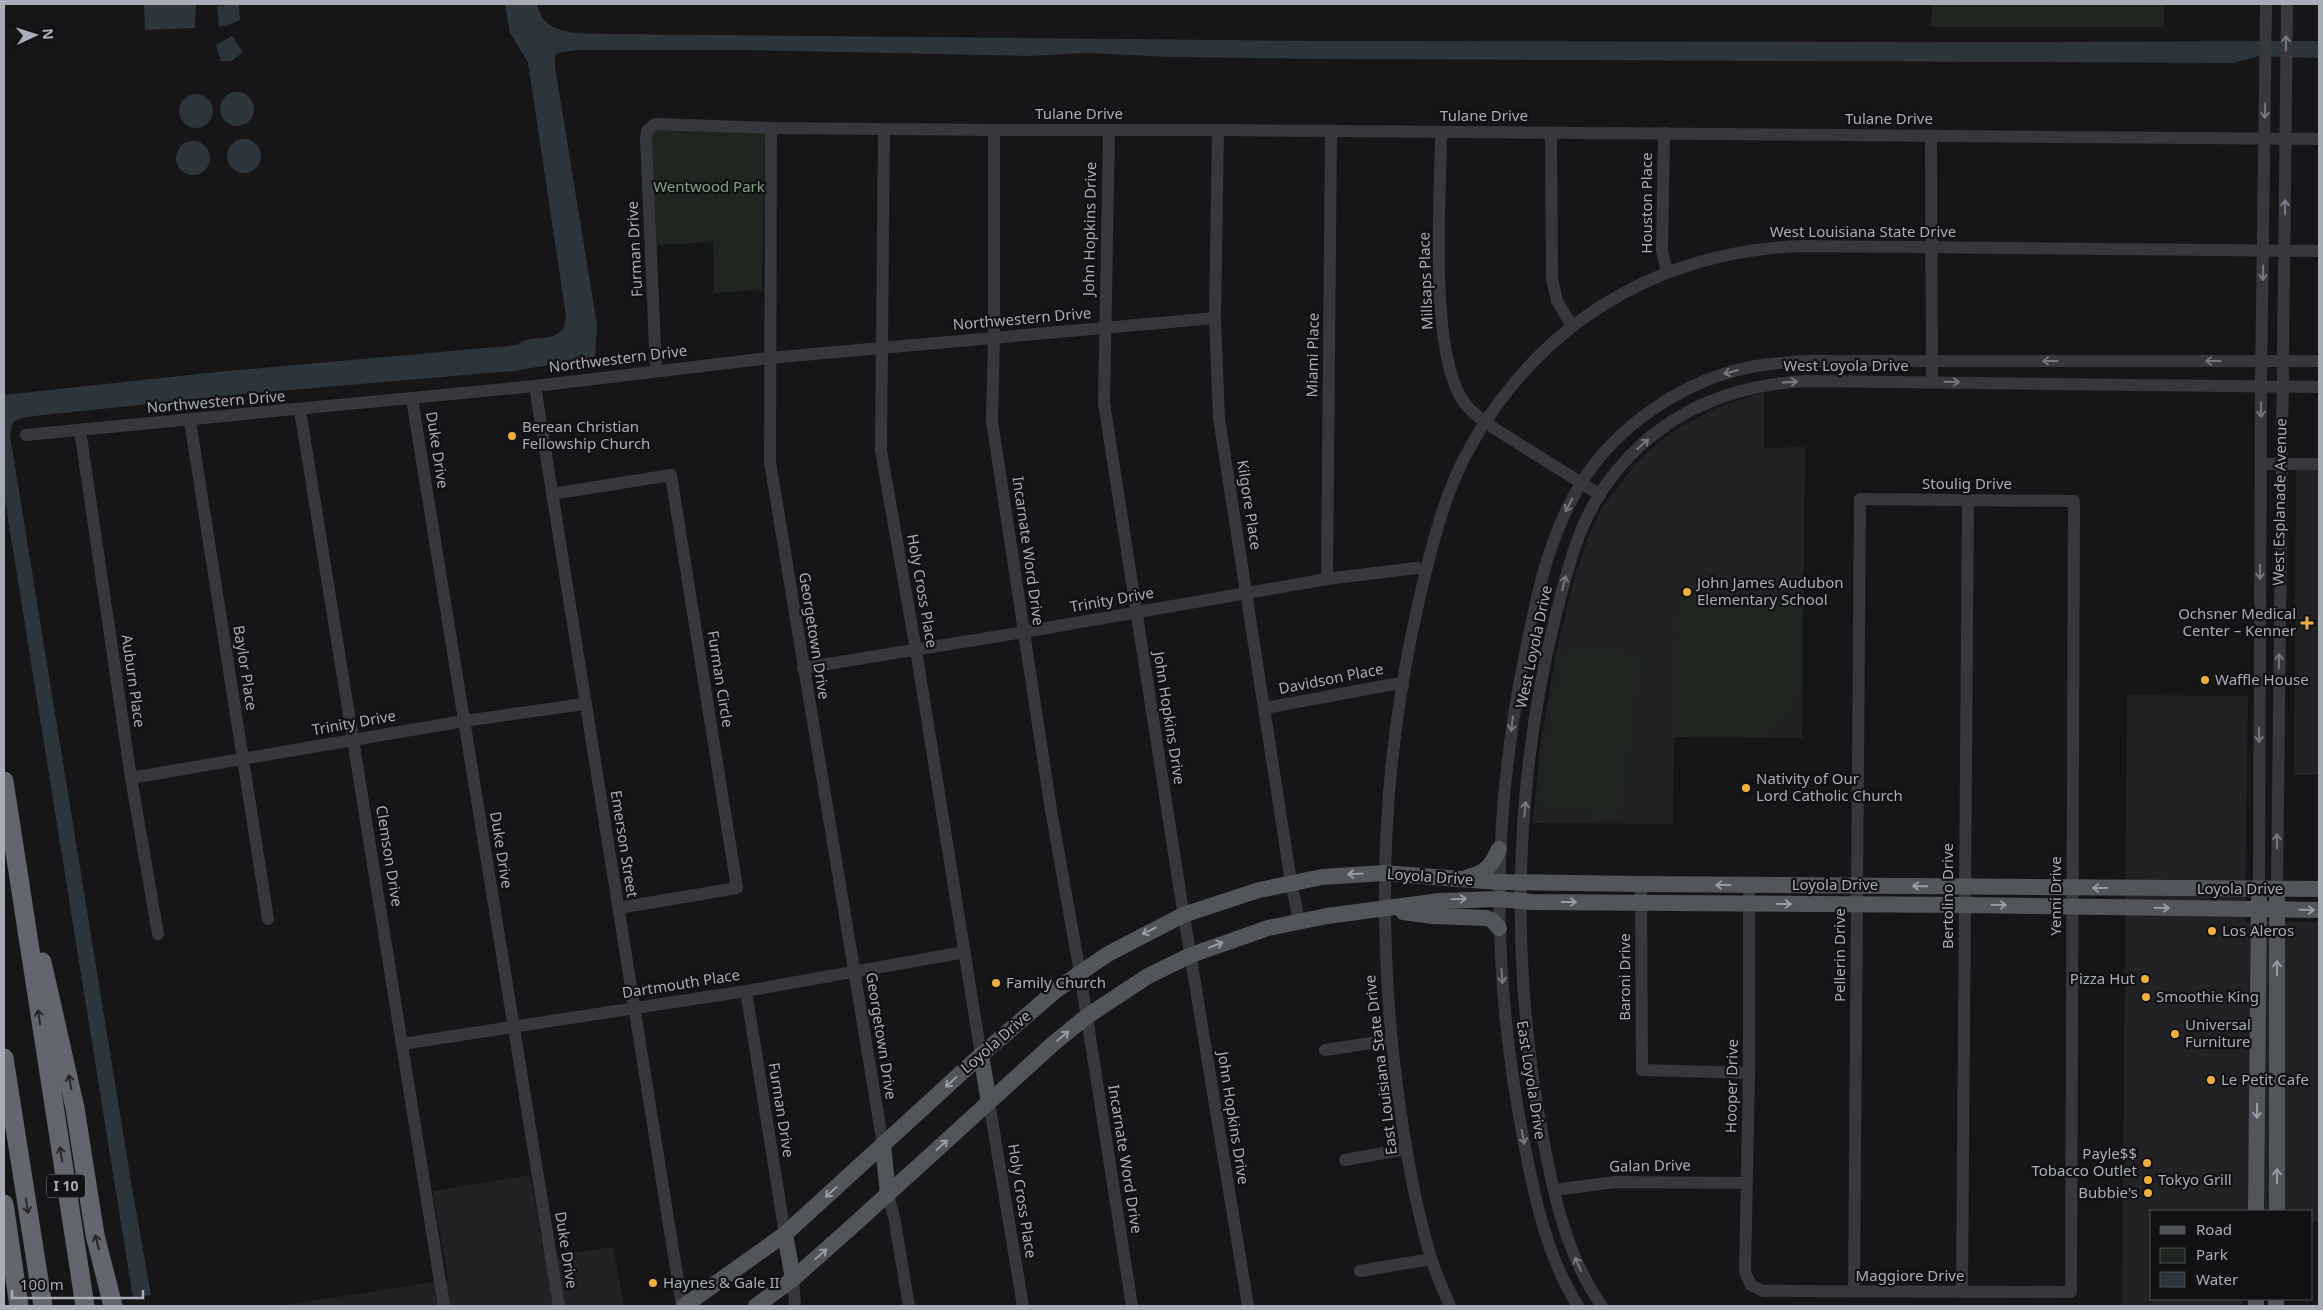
<svg xmlns="http://www.w3.org/2000/svg" width="2323" height="1310" viewBox="0 0 2323 1310" font-family="'Noto Sans',sans-serif">
<rect width="100%" height="100%" fill="#161618"/>
<g fill="#222225">
<path d="M 1764,392 L 1764,448 L 1805,447 L 1802,738 L 1674,737 L 1673,824 L 1533,823 L 1540,747 L 1556,653 L 1576,572 L 1588,537 L 1603,506 L 1639,460 L 1660,441 L 1683,425 L 1716,408 Z"/>
<path d="M 2296,470 L 2319,470 L 2319,775 L 2294,775 Z"/>
<path d="M 2127,695 L 2248,696 L 2245,921 L 2319,922 L 2319,1221 L 2312,1221 L 2312,1211 L 2152,1211 L 2152,1299 L 2242,1299 L 2242,1306 L 2122,1306 Z"/>
<path d="M 530,1175 L 545,1257 L 613,1247 L 624,1306 L 277,1306 L 448,1280 L 433,1191 Z"/>
</g>
<g fill="#1e261f">
<path d="M 1932,4 L 2164,4 L 2164,27 L 1931,27 Z"/>
<path d="M 657,129 L 765,130 L 762,290 L 714,293 L 713,242 L 657,245 L 651,132 Z"/>
<path d="M 1677,597 L 1800,598 L 1799,692 L 1788,714 L 1778,724 L 1761,735 L 1675,736 Z"/>
<path d="M 1612,651 L 1636,655 L 1641,661 L 1619,809 L 1612,814 L 1539,805 L 1561,653 Z"/>
</g>
<g fill="#2c353c">
<path d="M 144,4 L 196,4 L 195,28 L 145,30 Z"/>
<path d="M 239,4 L 240,20 L 227,26 L 219,26 L 217,6 Z"/>
<path d="M 505,4 L 537,4 C 543,37 580,33 607,34 L 1326,41 L 2005,42 L 2319,41 L 2319,58 L 2259,56 L 2234,63 L 1334,59 L 1171,57 L 1087,53 L 1031,56 L 748,50 L 575,50 L 557,53 L 555,56 L 555,67 L 597,325 L 595,357 L 514,371 L 242,394 L 25,417 L 13,422 L 10,436 L 132,1188 L 151,1295 L 133,1298 L 4,494 L 4,395 L 217,372 L 517,345 C 534,330 563,349 566,316 L 528,62 L 510,33 Z"/>
<path d="M 232,36 L 243,52 L 232,61 L 221,61 L 216,45 Z"/>
<circle cx="237" cy="109" r="17"/>
<circle cx="196" cy="111" r="17"/>
<circle cx="244" cy="156" r="17"/>
<circle cx="193" cy="158" r="17"/>
</g>
<g fill="none" stroke-linecap="round" stroke-linejoin="round">
<g stroke="#37383d" stroke-width="12">
<path d="M 771,128 L 770,462 L 883,1145"/>
<path d="M 884,129 L 881,451 L 916,650 L 981,1055"/>
<path d="M 994,130 L 994,338 L 992,421 L 1051,810 L 1080,973 L 1132,1306"/>
<path d="M 1109,130 L 1104,403 L 1181,898 L 1248,1306"/>
<path d="M 1218,130 L 1215,318 L 1219,418 L 1291,882 L 1299,921"/>
<path d="M 1441,132 C 1441,195 1427,360 1467,406 C 1481,422 1501,432 1519,444 C 1546,461 1573,477 1600,495"/>
<path d="M 1551,133 L 1552,278 L 1557,301 L 1572,326"/>
<path d="M 1664,133 L 1662,251 L 1667,272"/>
<path d="M 1931,136 L 1932,382"/>
<path d="M 656,371 L 646,139 L 647,131 L 655,124 L 771,128 L 994,130 L 1218,130 L 2319,139"/>
<path d="M 535,386 L 682,1306"/>
<path d="M 412,399 L 559,1306"/>
<path d="M 300,410 L 444,1306"/>
<path d="M 190,421 L 268,919"/>
<path d="M 80,430 L 131,778 L 158,934"/>
<path d="M 26,435 L 535,386 L 769,358 L 1215,318"/>
<path d="M 2261,464 L 2319,464"/>
<path d="M 552,494 L 671,475 L 737,888 L 618,908"/>
<path d="M 1327,579 L 1331,131"/>
<path d="M 803,668 L 1024,632 L 1327,579 L 1416,568 L 1426,570"/>
<path d="M 1265,708 L 1394,684 L 1403,685"/>
<path d="M 131,778 L 464,721 L 584,704"/>
<path d="M 1641,884 L 1642,1070 L 1749,1073"/>
<path d="M 1749,885 L 1749,1073 L 1745,1272 L 1751,1285 L 1763,1291 L 2071,1292 L 2074,501 L 1860,499 L 1854,1292"/>
<path d="M 2259,889 L 2261,386 L 2266,4"/>
<path d="M 2277,889 L 2287,4"/>
<path d="M 746,991 L 785,1234"/>
<path d="M 402,1044 L 746,991 L 965,952"/>
<path d="M 1325,1050 L 1392,1040"/>
<path d="M 989,1102 L 1023,1306"/>
<path d="M 1345,1160 L 1406,1149"/>
<path d="M 1554,1190 L 1615,1182 L 1747,1183"/>
<path d="M 888,1195 L 894,1217 L 909,1306"/>
<path d="M 1360,1271 L 1431,1259"/>
<path d="M 793,1279 L 795,1306"/>
<path d="M 1962,1292 L 1968,500"/>
<path d="M 1450,1306 C 1443,1290 1436,1274 1431,1258 C 1412,1195 1402,1127 1394,1062 C 1377,904 1383,756 1419,600 C 1432,546 1444,491 1473,442 C 1544,320 1659,252 1801,246 L 2319,251"/>
<path d="M 1578,1306 C 1547,1257 1535,1199 1524,1143 C 1491,972 1491,818 1526,649 C 1537,593 1550,534 1580,485 C 1617,424 1687,378 1756,366 C 1773,363 1790,362 1806,361 L 2319,361"/>
<path d="M 1602,1306 C 1567,1257 1554,1197 1543,1138 C 1510,966 1513,785 1556,614 C 1567,572 1577,529 1601,492 C 1650,419 1722,385 1808,381 L 2319,387"/>
</g>
<g stroke="#53555c" stroke-width="16">
<path d="M 1468,877 C 1486,873 1492,865 1499,849"/>
<path d="M 1403,912 L 1433,916 L 1486,918 L 1492,920 L 1499,928"/>
<path d="M 981,1055 L 989,1102"/>
<path d="M 883,1145 L 888,1195"/>
<path d="M 2256,1211 L 2259,899"/>
<path d="M 2277,1211 L 2277,899"/>
<path d="M 785,1234 L 793,1279"/>
<path d="M 2256,1299 L 2256,1306"/>
<path d="M 684,1306 L 785,1234 L 981,1055 L 1054,992 L 1080,973 L 1108,954 L 1183,915 L 1259,890 L 1322,877 L 1384,873 L 1498,882 L 1641,884 L 2319,889"/>
<path d="M 756,1306 L 793,1279 L 857,1222 L 1054,1043 L 1086,1017 L 1148,976 L 1191,955 L 1268,928 L 1327,916 L 1440,901 L 1498,899 L 1531,902 L 1964,905 L 2319,910"/>
<path d="M 2276,1306 L 2276,1299"/>
</g>
<g stroke="#63666e" stroke-width="19">
<path d="M 4,781 L 85,1306"/>
<path d="M 42,962 L 75,1108 L 95,1235 L 113,1306"/>
<path d="M 4,1058 L 43,1306"/>
<path d="M 4,1204 L 19,1306"/>
</g>
</g>
<defs><path id="oneway-shaft" d="M-6 0H5M1.5-3L5.5 0L1.5 3" fill="none" stroke-width="1.6" stroke-linecap="round" stroke-linejoin="round" transform="scale(1.25)"/></defs>
<g stroke="#757881">
<use href="#oneway-shaft" transform="translate(2286 43) rotate(-89)"/>
<use href="#oneway-shaft" transform="translate(2265 111) rotate(91)"/>
<use href="#oneway-shaft" transform="translate(2285 207) rotate(-90)"/>
<use href="#oneway-shaft" transform="translate(2263 273) rotate(91)"/>
<use href="#oneway-shaft" transform="translate(2050 361) rotate(-180)"/>
<use href="#oneway-shaft" transform="translate(2213 361) rotate(-180)"/>
<use href="#oneway-shaft" transform="translate(1731 372) rotate(164)"/>
<use href="#oneway-shaft" transform="translate(1790 382) rotate(-3)"/>
<use href="#oneway-shaft" transform="translate(1952 382) rotate(1)"/>
<use href="#oneway-shaft" transform="translate(2261 410) rotate(90)"/>
<use href="#oneway-shaft" transform="translate(1643 444) rotate(-42)"/>
<use href="#oneway-shaft" transform="translate(1569 505) rotate(117)"/>
<use href="#oneway-shaft" transform="translate(2260 572) rotate(91)"/>
<use href="#oneway-shaft" transform="translate(1564 583) rotate(-76)"/>
<use href="#oneway-shaft" transform="translate(2279 661) rotate(-89)"/>
<use href="#oneway-shaft" transform="translate(1512 724) rotate(98)"/>
<use href="#oneway-shaft" transform="translate(2259 735) rotate(90)"/>
<use href="#oneway-shaft" transform="translate(1525 809) rotate(-85)"/>
<use href="#oneway-shaft" transform="translate(2277 841) rotate(-90)"/>
<use href="#oneway-shaft" transform="translate(1502 976) rotate(86)"/>
<use href="#oneway-shaft" transform="translate(1523 1137) rotate(79)"/>
<use href="#oneway-shaft" transform="translate(1578 1264) rotate(-114)"/>
</g>
<g stroke="#979ba6">
<use href="#oneway-shaft" transform="translate(1355 874) rotate(177)"/>
<use href="#oneway-shaft" transform="translate(1723 885) rotate(-180)"/>
<use href="#oneway-shaft" transform="translate(1920 886) rotate(-179)"/>
<use href="#oneway-shaft" transform="translate(2100 888) rotate(-180)"/>
<use href="#oneway-shaft" transform="translate(1459 899) rotate(-2)"/>
<use href="#oneway-shaft" transform="translate(1569 902)"/>
<use href="#oneway-shaft" transform="translate(1784 904) rotate(1)"/>
<use href="#oneway-shaft" transform="translate(1999 905) rotate(1)"/>
<use href="#oneway-shaft" transform="translate(2162 908) rotate(1)"/>
<use href="#oneway-shaft" transform="translate(2307 910) rotate(1)"/>
<use href="#oneway-shaft" transform="translate(1149 931) rotate(154)"/>
<use href="#oneway-shaft" transform="translate(1216 945) rotate(-21)"/>
<use href="#oneway-shaft" transform="translate(2277 968) rotate(-90)"/>
<use href="#oneway-shaft" transform="translate(1063 1036) rotate(-40)"/>
<use href="#oneway-shaft" transform="translate(951 1082) rotate(138)"/>
<use href="#oneway-shaft" transform="translate(2257 1111) rotate(90)"/>
<use href="#oneway-shaft" transform="translate(942 1145) rotate(-42)"/>
<use href="#oneway-shaft" transform="translate(2277 1176) rotate(-90)"/>
<use href="#oneway-shaft" transform="translate(831 1192) rotate(138)"/>
<use href="#oneway-shaft" transform="translate(821 1254) rotate(-41)"/>
</g>
<g stroke="#26262a">
<use href="#oneway-shaft" transform="translate(39 1017) rotate(-98)"/>
<use href="#oneway-shaft" transform="translate(70 1082) rotate(-101)"/>
<use href="#oneway-shaft" transform="translate(61 1154) rotate(-99)"/>
<use href="#oneway-shaft" transform="translate(27 1206) rotate(81)"/>
<use href="#oneway-shaft" transform="translate(97 1242) rotate(-104)"/>
</g>
<g fill="#f2b134" stroke="#111113" stroke-width="2">
<circle cx="512" cy="436" r="5"/>
<circle cx="1687" cy="592" r="5"/>
<path d="M2304.5 615.5h5v5h5v5h-5v5h-5v-5h-5v-5h5z"/>
<circle cx="2205" cy="680" r="5"/>
<circle cx="1746" cy="788" r="5"/>
<circle cx="2212" cy="931" r="5"/>
<circle cx="2145" cy="979" r="5"/>
<circle cx="996" cy="983" r="5"/>
<circle cx="2146" cy="997" r="5"/>
<circle cx="2175" cy="1034" r="5"/>
<circle cx="2211" cy="1080" r="5"/>
<circle cx="2147" cy="1163" r="5"/>
<circle cx="2148" cy="1180" r="5"/>
<circle cx="2148" cy="1193" r="5"/>
<circle cx="653" cy="1283" r="5"/>
</g>
<g text-anchor="middle" stroke-width="4.5" stroke-linejoin="round" paint-order="stroke">
<rect fill="#111113" stroke="#7b7e86" stroke-width="1" x="47" y="1174.5" width="38" height="23" rx="4"/>
<g font-size="14" font-weight="bold" fill="#a8adb8">
<text x="66" y="1191">I 10</text>
</g>
<g font-size="15" fill="#a8adb8" stroke="#111113">
<text x="1079" y="119">Tulane Drive</text>
<text x="1484" y="121">Tulane Drive</text>
<text x="1889" y="124">Tulane Drive</text>
<text transform="translate(1647 203) rotate(-90)" y="5">Houston Place</text>
<text transform="translate(1090 229) rotate(-89)" y="5">John Hopkins Drive</text>
<text x="1863" y="237">West Louisiana State Drive</text>
<text transform="translate(635 249) rotate(-93)" y="5">Furman Drive</text>
<text transform="translate(1426 281) rotate(-92)" y="5">Millsaps Place</text>
<text transform="translate(1022 319) rotate(-5)" y="5">Northwestern Drive</text>
<text transform="translate(1313 355) rotate(-89)" y="5">Miami Place</text>
<text transform="translate(618 359) rotate(-7)" y="5">Northwestern Drive</text>
<text x="1846" y="371">West Loyola Drive</text>
<text transform="translate(216 402) rotate(-5)" y="5">Northwestern Drive</text>
<text transform="translate(437 450) rotate(81)" y="5">Duke Drive</text>
<text x="1967" y="489">Stoulig Drive</text>
<text transform="translate(2280 502) rotate(-89)" y="5">West Esplanade Avenue</text>
<text transform="translate(1249 505) rotate(81)" y="5">Kilgore Place</text>
<text transform="translate(1028 551) rotate(82)" y="5">Incarnate Word Drive</text>
<text transform="translate(922 591) rotate(80)" y="5">Holy Cross Place</text>
<text transform="translate(1112 600) rotate(-10)" y="5">Trinity Drive</text>
<text transform="translate(814 636) rotate(81)" y="5">Georgetown Drive</text>
<text transform="translate(1534 647) rotate(-78)" y="5">West Loyola Drive</text>
<text transform="translate(245 668) rotate(81)" y="5">Baylor Place</text>
<text transform="translate(720 679) rotate(81)" y="5">Furman Circle</text>
<text transform="translate(1331 679) rotate(-11)" y="5">Davidson Place</text>
<text transform="translate(133 681) rotate(82)" y="5">Auburn Place</text>
<text transform="translate(1169 718) rotate(81)" y="5">John Hopkins Drive</text>
<text transform="translate(354 723) rotate(-10)" y="5">Trinity Drive</text>
<text transform="translate(624 844) rotate(81)" y="5">Emerson Street</text>
<text transform="translate(501 850) rotate(81)" y="5">Duke Drive</text>
<text transform="translate(389 856) rotate(81)" y="5">Clemson Drive</text>
<text transform="translate(1430 877) rotate(4)" y="5">Loyola Drive</text>
<text x="1835" y="890">Loyola Drive</text>
<text x="2240" y="894">Loyola Drive</text>
<text transform="translate(1948 896) rotate(-90)" y="5">Bertolino Drive</text>
<text transform="translate(2056 896) rotate(-90)" y="5">Yenni Drive</text>
<text transform="translate(1840 955) rotate(-90)" y="5">Pellerin Drive</text>
<text transform="translate(1625 977) rotate(-90)" y="5">Baroni Drive</text>
<text transform="translate(681 984) rotate(-9)" y="5">Dartmouth Place</text>
<text transform="translate(881 1036) rotate(81)" y="5">Georgetown Drive</text>
<text transform="translate(996 1042) rotate(-41)" y="5">Loyola Drive</text>
<text transform="translate(1381 1065) rotate(-97)" y="5">East Louisiana State Drive</text>
<text transform="translate(1531 1080) rotate(81)" y="5">East Loyola Drive</text>
<text transform="translate(1732 1086) rotate(-89)" y="5">Hooper Drive</text>
<text transform="translate(781 1110) rotate(81)" y="5">Furman Drive</text>
<text transform="translate(1233 1118) rotate(81)" y="5">John Hopkins Drive</text>
<text transform="translate(1125 1159) rotate(81)" y="5">Incarnate Word Drive</text>
<text transform="translate(1650 1166) rotate(-1)" y="5">Galan Drive</text>
<text transform="translate(1022 1201) rotate(81)" y="5">Holy Cross Place</text>
<text transform="translate(566 1250) rotate(81)" y="5">Duke Drive</text>
<text x="1910" y="1281">Maggiore Drive</text>
</g>
<g font-size="15" fill="#7fa381" stroke="#111113">
<text x="709" y="192">Wentwood Park</text>
</g>
<g font-size="15" fill="#a8adb8" stroke="#111113" text-anchor="start">
<text x="522" y="432">Berean Christian<tspan x="522" dy="17">Fellowship Church</tspan></text>
<text x="1697" y="588">John James Audubon<tspan x="1697" dy="17">Elementary School</tspan></text>
<text x="2296" y="619" text-anchor="end">Ochsner Medical<tspan x="2296" dy="17">Center – Kenner</tspan></text>
<text x="2215" y="685">Waffle House</text>
<text x="1756" y="784">Nativity of Our<tspan x="1756" dy="17">Lord Catholic Church</tspan></text>
<text x="2222" y="936">Los Aleros</text>
<text x="2135" y="984" text-anchor="end">Pizza Hut</text>
<text x="1006" y="988">Family Church</text>
<text x="2156" y="1002">Smoothie King</text>
<text x="2185" y="1030">Universal<tspan x="2185" dy="17">Furniture</tspan></text>
<text x="2221" y="1085">Le Petit Cafe</text>
<text x="2137" y="1159" text-anchor="end">Payle$$<tspan x="2137" dy="17">Tobacco Outlet</tspan></text>
<text x="2158" y="1185">Tokyo Grill</text>
<text x="2138" y="1198" text-anchor="end">Bubbie's</text>
<text x="663" y="1288">Haynes &amp; Gale II</text>
</g>
</g>
<rect width="2323" height="1310" fill="none" stroke="#a8adb8" stroke-width="10"/>
<rect x="2150" y="1210" width="162" height="90" fill="#111113" stroke="#4d4f55"/>
<rect x="2160" y="1226" width="25" height="8" fill="#53555c" stroke="#4d4f55"/>
<text x="2196" y="1235" font-size="15" fill="#a8adb8">Road</text>
<rect x="2160" y="1248" width="25" height="15" fill="#1e261f" stroke="#4d4f55"/>
<text x="2196" y="1260" font-size="15" fill="#a8adb8">Park</text>
<rect x="2160" y="1272" width="25" height="15" fill="#2c353c" stroke="#4d4f55"/>
<text x="2196" y="1285" font-size="15" fill="#a8adb8">Water</text>
<g transform="translate(35 35) rotate(86)" stroke="#111113" stroke-width="4" paint-order="stroke">
<path d="M0-4L9 19L0 12L-9 19Z" fill="#a8adb8"/>
<text y="-8" font-size="14" font-weight="bold" text-anchor="middle" fill="#a8adb8">N</text>
</g>
<path d="M12 1290v8h131v-8" fill="none" stroke="#a8adb8" stroke-width="2.5"/>
<text x="20" y="1290" font-size="15" fill="#a8adb8" stroke="#111113" stroke-width="4" paint-order="stroke">100 m</text>
</svg>
